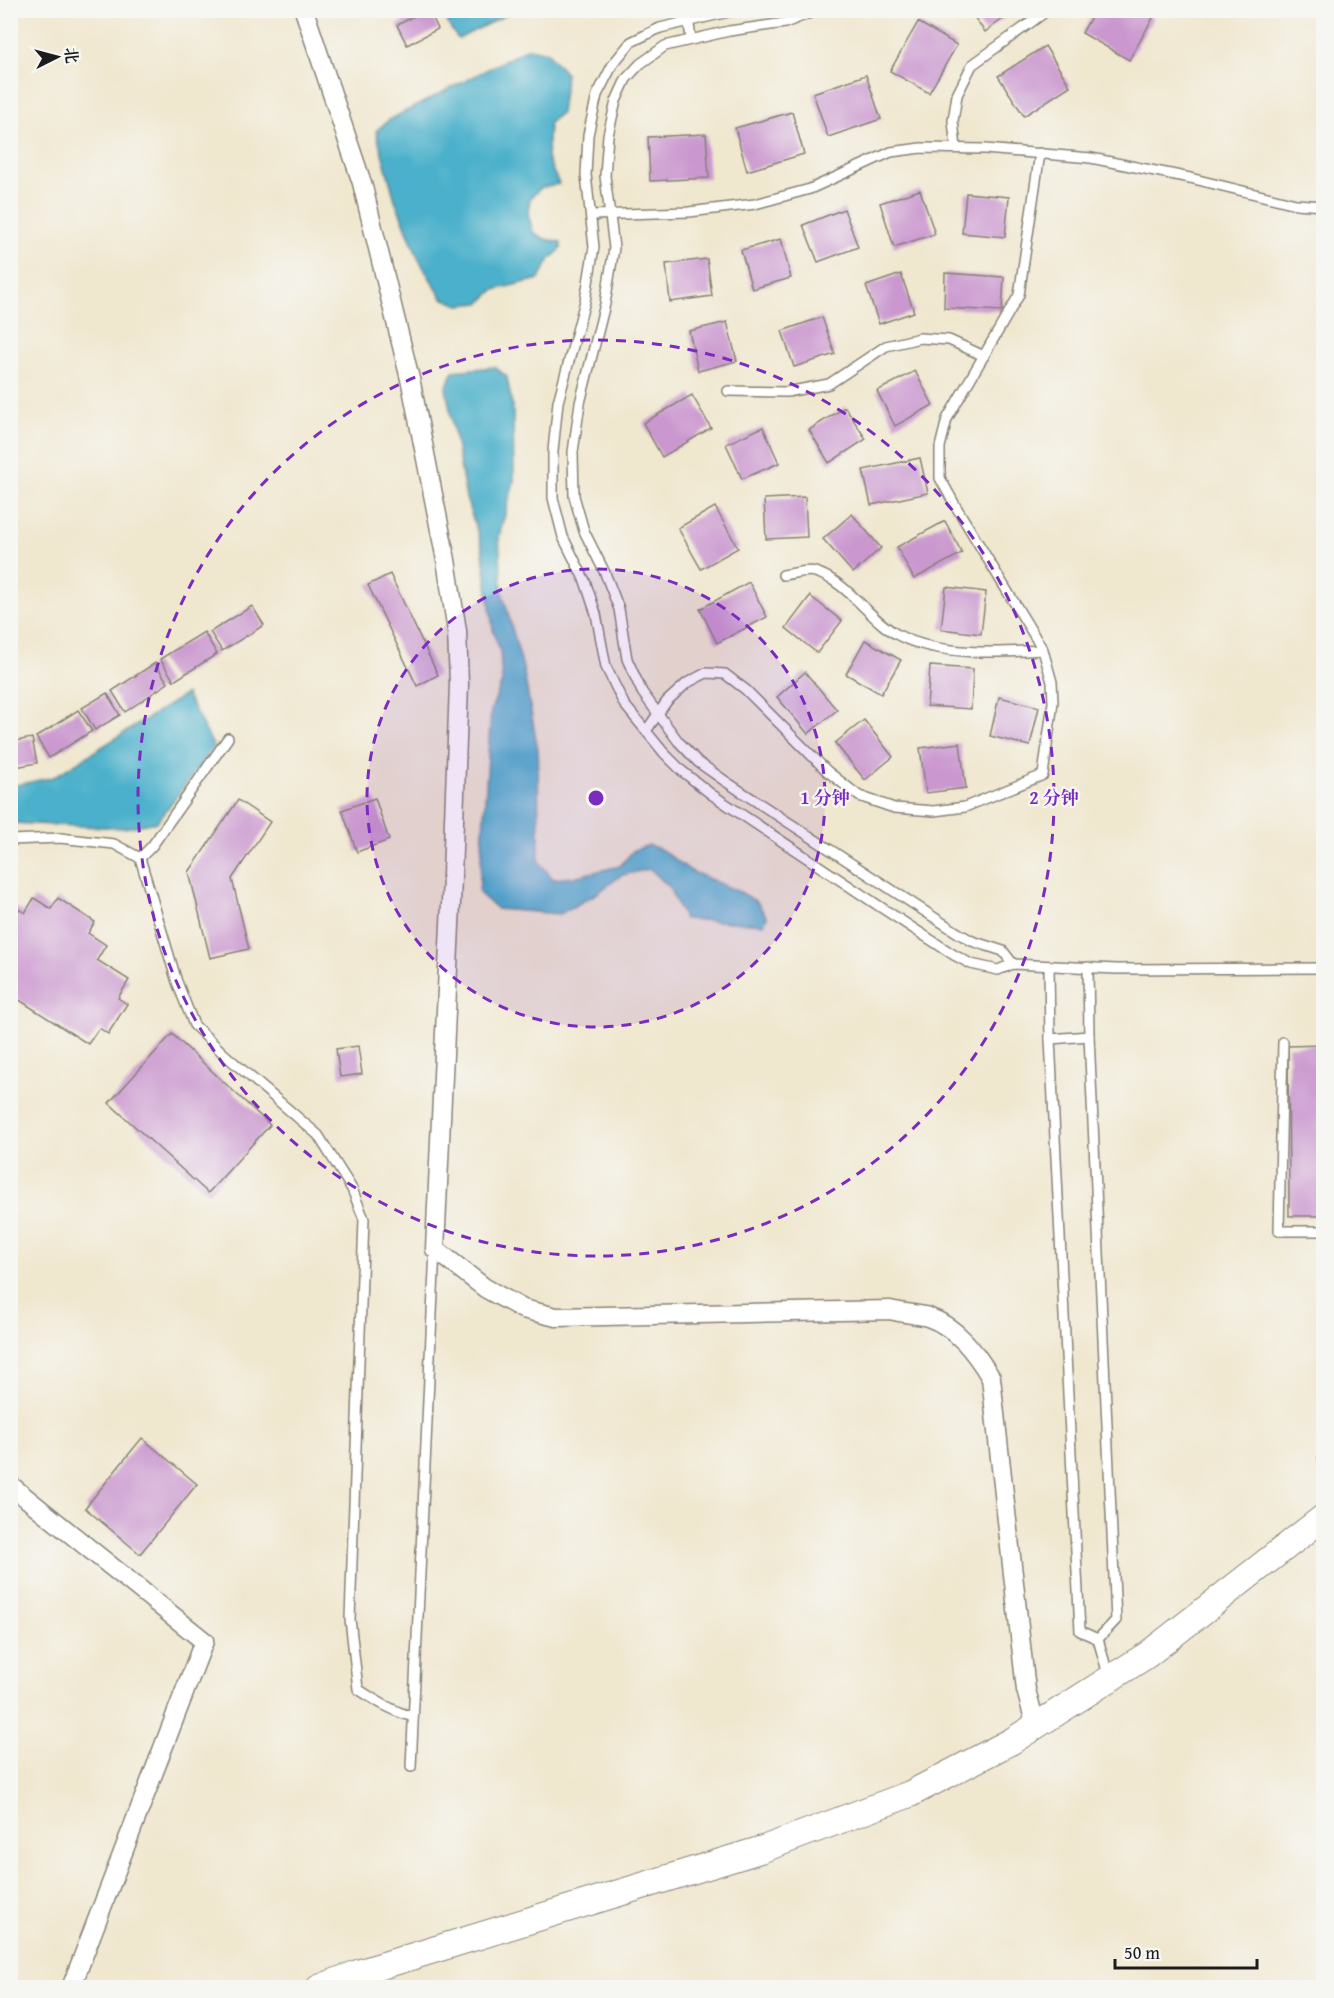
<svg xmlns="http://www.w3.org/2000/svg" width="1334" height="1998" viewBox="0 0 1334 1998" font-family="'Gentium Book Plus','Noto Serif SC',serif">
<rect width="100%" height="100%" fill="#f6f6f2"/>
<filter id="ink" filterUnits="userSpaceOnUse"><feTurbulence type="fractalNoise" baseFrequency=".0167" numOctaves="2"/><feDisplacementMap in="SourceGraphic" scale="12" xChannelSelector="R" yChannelSelector="G"/><feConvolveMatrix kernelMatrix="1 2 1 2 8 2 1 2 1" color-interpolation-filters="sRGB"/></filter>
<filter id="wash" filterUnits="userSpaceOnUse"><feTurbulence type="fractalNoise" baseFrequency=".008" numOctaves="4" result="noise"/><feDisplacementMap in="SourceGraphic" scale="24" xChannelSelector="R" yChannelSelector="G"/><feGaussianBlur stdDeviation="1.35" result="paint"/><feColorMatrix in="noise" values="0 0 0 0 0 0 0 0 0 0 0 0 0 0 0 0 0 1.4 0 .05"/><feComposite in="paint" operator="in"/></filter>
<g filter="url(#wash)">
<rect width="100%" height="100%" fill="#f0e7cf"/>
<g fill="#4cb0cb" stroke="#346674" stroke-width="1.5">
<path d="M 444,11 L 445,10 L 511,11 L 510,13 L 458,39 L 449,26 Z"/>
<path d="M 529,48 L 547,52 L 566,74 L 561,113 L 549,123 L 547,158 L 559,184 L 541,188 L 530,198 L 528,214 L 533,232 L 545,239 L 561,242 L 561,249 L 550,259 L 539,279 L 494,290 L 480,303 L 459,305 L 442,298 L 419,260 L 395,200 L 376,131 L 389,120 Z"/>
<path d="M 495,367 L 507,377 L 513,411 L 514,482 L 499,536 L 502,591 L 523,668 L 538,750 L 539,862 L 553,879 L 573,877 L 620,866 L 634,850 L 649,845 L 662,850 L 691,871 L 742,893 L 757,902 L 767,917 L 764,924 L 684,919 L 669,887 L 650,869 L 622,875 L 596,894 L 560,914 L 497,909 L 479,893 L 491,710 L 502,682 L 500,651 L 493,630 L 482,546 L 466,498 L 446,388 L 453,371 Z"/>
<path d="M 186,694 L 214,747 L 157,822 L 124,828 L 11,823 L 11,786 L 54,777 Z"/>
</g>
<g id="blocks">
<g fill="#ca98cf">
<path d="M 425,10 L 429,10 L 438,29 L 407,45 L 397,25 Z"/>
<path d="M 969,10 L 1015,10 L 985,32 Z"/>
<path d="M 1095,10 L 1140,10 L 1153,18 L 1129,60 L 1082,33 Z"/>
<path d="M 918,22 L 957,45 L 929,93 L 890,71 Z"/>
<path d="M 1045,46 L 1070,86 L 1024,116 L 998,76 Z"/>
<path d="M 866,75 L 881,119 L 828,137 L 813,93 Z"/>
<path d="M 792,112 L 804,154 L 747,171 L 735,128 Z"/>
<path d="M 706,134 L 709,178 L 650,181 L 648,137 Z"/>
<path d="M 920,190 L 935,234 L 894,247 L 880,203 Z"/>
<path d="M 966,193 L 1009,197 L 1005,237 L 962,233 Z"/>
<path d="M 844,209 L 858,247 L 818,262 L 803,225 Z"/>
<path d="M 781,239 L 791,278 L 752,289 L 741,250 Z"/>
<path d="M 707,259 L 712,296 L 670,302 L 666,264 Z"/>
<path d="M 945,273 L 1004,277 L 1002,311 L 944,308 Z"/>
<path d="M 901,274 L 914,312 L 879,324 L 866,286 Z"/>
<path d="M 822,317 L 835,354 L 794,367 L 782,331 Z"/>
<path d="M 727,322 L 737,361 L 698,371 L 689,331 Z"/>
<path d="M 915,371 L 933,405 L 895,426 L 877,391 Z"/>
<path d="M 692,395 L 711,428 L 662,457 L 643,423 Z"/>
<path d="M 845,407 L 866,439 L 829,463 L 809,430 Z"/>
<path d="M 763,427 L 779,463 L 742,479 L 726,444 Z"/>
<path d="M 920,458 L 928,493 L 871,505 L 863,470 Z"/>
<path d="M 805,497 L 807,537 L 766,539 L 764,499 Z"/>
<path d="M 715,507 L 738,548 L 701,569 L 678,528 Z"/>
<path d="M 852,514 L 881,548 L 853,573 L 823,539 Z"/>
<path d="M 945,521 L 962,553 L 914,579 L 897,547 Z"/>
<path d="M 390,574 L 438,675 L 417,686 L 368,585 Z"/>
<path d="M 749,582 L 767,617 L 717,643 L 700,609 Z"/>
<path d="M 946,587 L 986,592 L 981,634 L 941,629 Z"/>
<path d="M 810,596 L 842,621 L 817,653 L 786,628 Z"/>
<path d="M 252,606 L 264,625 L 222,651 L 210,632 Z"/>
<path d="M 204,632 L 217,654 L 174,681 L 160,659 Z"/>
<path d="M 865,640 L 901,660 L 881,694 L 846,674 Z"/>
<path d="M 155,663 L 168,683 L 125,712 L 112,691 Z"/>
<path d="M 930,666 L 973,669 L 971,709 L 927,706 Z"/>
<path d="M 805,672 L 837,710 L 808,734 L 777,697 Z"/>
<path d="M 107,693 L 120,715 L 95,730 L 82,708 Z"/>
<path d="M 999,697 L 1039,707 L 1030,746 L 990,736 Z"/>
<path d="M 78,710 L 92,731 L 49,758 L 36,737 Z"/>
<path d="M 864,720 L 893,757 L 865,780 L 835,743 Z"/>
<path d="M 32,738 L 37,763 L 10,768 L 10,742 Z"/>
<path d="M 960,743 L 966,788 L 926,793 L 920,748 Z"/>
<path d="M 375,798 L 389,840 L 357,852 L 342,810 Z"/>
<path d="M 238,800 L 270,822 L 232,879 L 249,949 L 210,958 L 189,872 Z"/>
<path d="M 34,898 L 51,909 L 58,898 L 95,922 L 88,933 L 106,945 L 97,960 L 129,980 L 118,998 L 127,1004 L 108,1034 L 99,1028 L 88,1044 L 10,994 L 10,904 L 25,913 Z"/>
<path d="M 172,1034 L 270,1125 L 208,1193 L 109,1103 Z"/>
<path d="M 1324,1045 L 1324,1216 L 1289,1216 L 1288,1046 Z"/>
<path d="M 358,1046 L 362,1074 L 340,1077 L 336,1049 Z"/>
<path d="M 142,1438 L 197,1484 L 140,1554 L 85,1508 Z"/>
</g>
</g>
</g>
<g filter="url(#ink)">
<use href="#blocks" fill-opacity="0" stroke="#868276" stroke-width="1.5"/>
<g fill="none" stroke-linecap="round" stroke-linejoin="round">
<defs>
<g id="lane">
<path d="M 687,10 L 691,39"/>
<path d="M 737,10 L 660,28 L 631,42 L 613,64 L 597,95 L 588,135 L 586,175 L 594,247 L 585,301 L 558,402 L 553,451 L 553,498 L 563,537 L 585,581 L 596,614 L 606,667 L 624,704 L 664,753 L 682,771 L 711,794 L 879,906 L 954,955 L 971,964 L 998,970 L 1013,964 L 1116,969 L 1324,968"/>
<path d="M 818,10 L 785,23 L 729,31 L 665,46 L 640,64 L 626,79 L 616,101 L 608,135 L 605,176 L 614,248 L 605,304 L 580,403 L 573,452 L 574,496 L 584,531 L 605,573 L 619,609 L 627,659 L 642,692 L 678,741 L 698,762 L 725,781 L 958,933 L 972,941 L 1003,951 L 1013,964"/>
<path d="M 956,148 L 953,121 L 957,95 L 972,65 L 1048,10"/>
<path d="M 592,215 L 689,212 L 755,204 L 810,189 L 891,152 L 921,148 L 985,149 L 1091,158 L 1190,178 L 1296,204 L 1324,206"/>
<path d="M 728,391 L 787,392 L 829,384 L 886,346 L 920,338 L 949,340 L 984,356"/>
<path d="M 783,575 C 792,574 807,569 815,572 C 849,582 868,619 898,635 C 937,656 1000,653 1043,650"/>
<path d="M 646,731 L 667,701 L 687,683 L 706,673 L 725,674 L 746,690 L 827,771 L 859,796 L 894,808 L 934,811 L 965,807 L 1043,775 L 1053,702 L 1052,682 L 1043,650 L 955,505 L 940,478 L 940,447 L 947,419 L 1019,295 L 1040,153"/>
<path d="M 10,840 L 60,838 L 114,844 L 140,858 L 177,982 L 194,1025 L 224,1054 L 318,1135 L 352,1189 L 364,1219 L 350,1619 L 358,1689 C 376,1701 392,1711 413,1717"/>
<path d="M 140,858 L 152,846 L 228,738"/>
<path d="M 1049,966 L 1050,1039 L 1080,1631 L 1098,1639 L 1116,1620 L 1089,1036 L 1088,967"/>
<path d="M 1050,1039 L 1089,1036"/>
<path d="M 1283,1042 L 1279,1231 L 1324,1231"/>
<path d="M 1323,1458 L 1324,1457"/>
<path d="M 1098,1639 L 1109,1678"/>
<path d="M 411,1767 L 435,1249"/>
</g>
<g id="street">
<path d="M 304,10 L 362,183 L 411,383 L 446,560 L 457,631 L 459,684 L 451,903 L 435,1249 L 485,1288 L 523,1309 L 556,1317 L 890,1310 C 902,1313 916,1314 928,1317 C 957,1327 976,1353 991,1378 L 1026,1690 L 1036,1726"/>
<path d="M 10,1485 L 204,1641 L 71,1988"/>
</g>
<path id="secondary" d="M 319,1988 L 358,1973 L 763,1849 L 910,1794 L 1012,1741 L 1147,1655 L 1324,1517"/>
</defs>
<use href="#lane" stroke="#868276" stroke-width="12"/>
<use href="#street" stroke="#868276" stroke-width="21"/>
<use href="#secondary" stroke="#868276" stroke-width="28"/>
<use href="#lane" stroke="#fff" stroke-width="9"/>
<use href="#street" stroke="#fff" stroke-width="18"/>
<use href="#secondary" stroke="#fff" stroke-width="26"/>
</g>
</g>
<circle cx="596" cy="798" r="229" fill="#7b2cbf" fill-opacity=".12"/>
<g fill="none" stroke="#7b2cbf" stroke-width="3" stroke-dasharray="10 8">
<circle cx="596" cy="798" r="229"/>
<circle cx="596" cy="798" r="458"/>
</g>
<circle cx="596" cy="798" r="9" fill="#7b2cbf" stroke="#f6f6f2" stroke-width="3"/>
<g font-size="18" text-anchor="middle" font-weight="bold" fill="#7b2cbf" stroke="#f6f6f2" stroke-width="4.5" stroke-linejoin="round" paint-order="stroke">
<text x="825" y="804">1 分钟</text>
<text x="1054" y="804">2 分钟</text>
</g>
<rect width="1334" height="1998" fill="none" stroke="#f6f6f2" stroke-width="36"/>
<g transform="translate(57 57) rotate(84)" stroke="#f6f6f2" stroke-width="4.5" paint-order="stroke">
<path d="M0-4.5L10 22L0 15L-10 22Z" fill="#1c1c1c"/>
<text y="-9" font-size="16" font-weight="bold" text-anchor="middle" fill="#1c1c1c">北</text>
</g>
<path d="M1115 1959v9h142v-9" fill="none" stroke="#1c1c1c" stroke-width="3"/>
<text x="1124" y="1959" font-size="18" fill="#1c1c1c" stroke="#f6f6f2" stroke-width="4.5" paint-order="stroke">50 m</text>
</svg>
